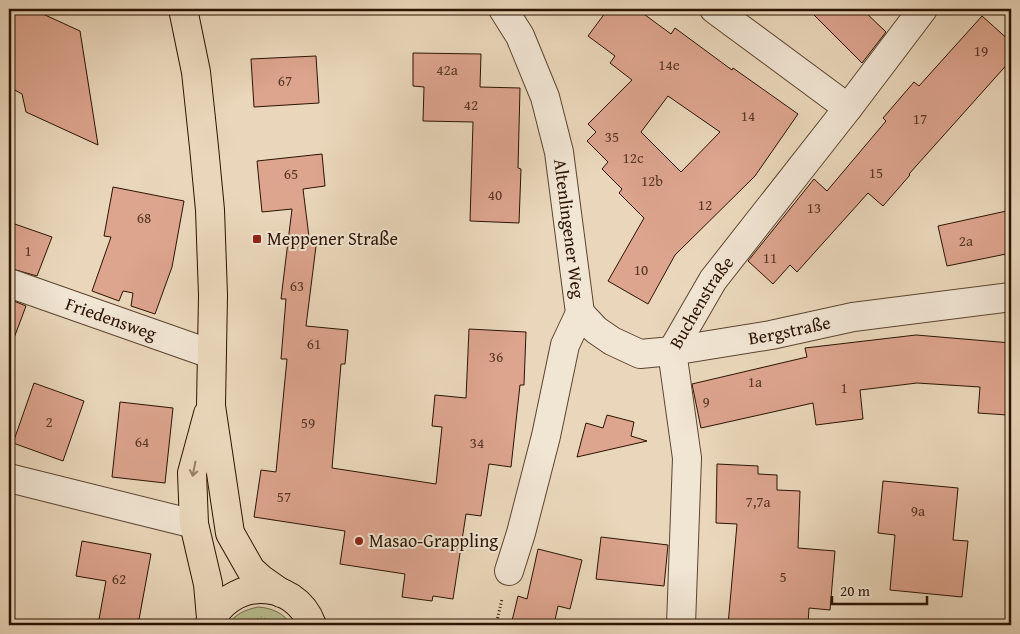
<svg xmlns="http://www.w3.org/2000/svg" width="1020" height="634" viewBox="0 0 1020 634" font-family="'Gentium Book Plus',serif">
<defs>
<pattern id="grass-tufts" width="24" height="20" patternUnits="userSpaceOnUse" patternTransform="scale(1.25)"><rect width="24" height="20" fill="#b8be8f"/><path d="M3 7l-1-3M5 7V3M7 7l1-3M15 17l-1-3M17 17v-4M19 17l1-3" fill="none" stroke="#9ea27a"/></pattern>
</defs>
<rect width="100%" height="100%" fill="#ead7bb"/>
<filter id="stains"><feTurbulence type="fractalNoise" baseFrequency=".004" numOctaves="4"/><feColorMatrix values="0 0 0 0 .2 0 0 0 0 .09 0 0 0 0 .02 0 0 0 .5 -.17"/></filter>
<radialGradient id="worn" r=".72"><stop offset=".6" stop-color="#630" stop-opacity="0"/><stop offset="1" stop-color="#630" stop-opacity=".3"/></radialGradient>
<path fill="url(#grass-tufts)" stroke="#726848" d="M 258,607 C 272,608 284,613 291,625 L 227,625 C 236,614 244,610 258,607 Z"/>
<g fill="#dda48e" stroke="#2b1300" fill-rule="evenodd">
<path d="M 9,9 L 32,9 L 80,31 L 98,145 L 26,112 L 22,94 L 9,87 Z"/>
<path d="M 608,9 L 637,9 L 671,34 L 675,28 L 732,70 L 733,68 L 798,114 L 755,176 L 675,255 L 648,304 L 608,281 L 644,218 L 619,193 L 622,189 L 602,169 L 608,162 L 587,141 L 596,132 L 588,124 L 632,80 L 610,63 L 615,56 L 588,36 ZM 668,96 L 720,132 L 681,172 L 641,132 Z"/>
<path d="M 808,9 L 862,9 L 886,32 L 862,63 Z"/>
<path d="M 982,16 L 1011,42 L 1011,60 L 909,174 L 910,175 L 883,206 L 868,193 L 797,272 L 790,265 L 773,284 L 748,261 L 814,179 L 827,191 L 886,121 L 883,118 L 914,82 L 919,86 Z"/>
<path d="M 413,53 L 481,54 L 480,87 L 520,88 L 518,168 L 521,169 L 519,223 L 470,221 L 473,122 L 423,121 L 424,87 L 413,86 Z"/>
<path d="M 316,56 L 319,103 L 254,107 L 251,59 Z"/>
<path d="M 322,154 L 325,186 L 303,189 L 310,245 L 316,246 L 306,326 L 348,330 L 345,364 L 341,364 L 332,468 L 436,484 L 442,427 L 432,426 L 435,395 L 466,398 L 469,329 L 526,332 L 524,385 L 520,385 L 511,467 L 489,464 L 481,516 L 466,514 L 453,599 L 433,596 L 432,601 L 402,597 L 405,574 L 340,564 L 345,531 L 254,517 L 261,470 L 276,472 L 287,359 L 281,359 L 286,299 L 281,299 L 292,209 L 262,212 L 257,161 Z"/>
<path d="M 113,187 L 184,201 L 172,267 L 155,314 L 131,306 L 133,293 L 123,291 L 119,301 L 92,291 L 111,237 L 104,236 Z"/>
<path d="M 1011,210 L 1011,253 L 947,266 L 938,226 Z"/>
<path d="M 9,222 L 52,237 L 37,276 L 9,268 Z"/>
<path d="M 9,299 L 26,306 L 11,346 L 9,345 Z"/>
<path d="M 916,335 L 1011,343 L 1007,415 L 978,413 L 980,387 L 917,383 L 860,390 L 863,419 L 816,425 L 813,403 L 701,428 L 692,384 L 807,357 L 805,348 Z"/>
<path d="M 34,383 L 84,401 L 63,461 L 13,443 Z"/>
<path d="M 120,402 L 173,408 L 165,483 L 112,477 Z"/>
<path d="M 607,415 L 634,422 L 631,436 L 647,441 L 577,457 L 586,423 L 603,428 Z"/>
<path d="M 717,464 L 758,466 L 758,474 L 777,475 L 777,490 L 800,491 L 798,548 L 835,551 L 830,610 L 809,608 L 808,625 L 728,625 L 737,524 L 716,523 Z"/>
<path d="M 883,481 L 958,488 L 953,540 L 968,541 L 962,597 L 890,590 L 895,535 L 878,533 Z"/>
<path d="M 601,537 L 668,545 L 664,586 L 596,579 Z"/>
<path d="M 82,541 L 151,554 L 138,625 L 98,625 L 106,581 L 76,576 Z"/>
<path d="M 538,549 L 582,560 L 570,609 L 558,606 L 554,625 L 511,625 L 518,596 L 527,599 Z"/>
</g>
<g fill="none" stroke-linecap="round" stroke-linejoin="round">
<defs>
<g id="minor">
<path id="s1" d="M 503,9 L 520,36 L 545,97 L 559,152 L 580,313 L 565,345 L 546,436 L 521,533 L 509,571"/>
<path d="M 714,9 L 848,108"/>
<path id="s2" d="M 9,283 L 211,354"/>
<path id="s3" d="M 580,313 L 596,330 L 612,341 L 640,354 L 672,351 L 771,335 L 853,317 L 1011,297"/>
<path d="M 9,478 L 194,524"/>
<path id="s4" d="M 681,625 L 687,458 L 672,351 L 713,280 L 848,108 L 923,9"/>
</g>
<g id="major">
<path d="M 183,9 L 196,72 L 204,147 L 210,210 L 213,295 L 211,406 L 230,533 L 251,570 L 261,579 L 281,593"/>
<path d="M 208,414 L 192,473 L 194,524 L 208,584 L 211,618"/>
<path d="M 209,625 C 228,578 294,576 312,625"/>
</g>
</defs>
<use href="#minor" stroke="#5b442f" stroke-width="30"/>
<use href="#major" stroke="#2b1300" stroke-width="30"/>
<path stroke="#2b1300" stroke-width="3" stroke-dasharray="1 2.5" stroke-linecap="butt" d="M 496,625 L 502,599"/>
<use href="#minor" stroke="#f1e5d3" stroke-width="28"/>
<use href="#major" stroke="#ead7bb" stroke-width="28"/>
</g>
<defs><path id="oneway-shaft" d="M-6 0H5M1.5-3L5.5 0L1.5 3" fill="none" stroke-width="1.6" stroke-linecap="round" stroke-linejoin="round" transform="scale(1.25)"/></defs>
<use stroke="#947f67" href="#oneway-shaft" transform="translate(194 469) rotate(101)"/>
<g fill="#8f2418" stroke="#f1e5d3" stroke-width="2">
<rect x="252" y="234" width="10" height="10" rx="2.5"/>
<circle cx="359" cy="541" r="5"/>
</g>
<g text-anchor="middle" stroke-width="4" stroke-linejoin="round" paint-order="stroke">
<g font-size="15" fill="#583724">
<text x="981" y="56">19</text>
<text x="669" y="70">14e</text>
<text x="447" y="75">42a</text>
<text x="285" y="86">67</text>
<text x="471" y="110">42</text>
<text x="748" y="121">14</text>
<text x="920" y="124">17</text>
<text x="612" y="142">35</text>
<text x="633" y="163">12c</text>
<text x="876" y="178">15</text>
<text x="291" y="179">65</text>
<text x="652" y="186">12b</text>
<text x="495" y="200">40</text>
<text x="705" y="210">12</text>
<text x="814" y="213">13</text>
<text x="144" y="223">68</text>
<text x="966" y="246">2a</text>
<text x="28" y="256">1</text>
<text x="770" y="263">11</text>
<text x="641" y="275">10</text>
<text x="297" y="291">63</text>
<text x="314" y="349">61</text>
<text x="496" y="362">36</text>
<text x="755" y="387">1a</text>
<text x="844" y="393">1</text>
<text x="706" y="407">9</text>
<text x="49" y="427">2</text>
<text x="308" y="428">59</text>
<text x="142" y="447">64</text>
<text x="477" y="448">34</text>
<text x="284" y="502">57</text>
<text x="758" y="507">7,7a</text>
<text x="918" y="516">9a</text>
<text x="783" y="582">5</text>
<text x="119" y="584">62</text>
</g>
<g font-size="18" fill="#2b1300" stroke="#f1e5d3">
<text dy="6" stroke="none"><textPath href="#s1" startOffset="232">Altenlingener Weg</textPath></text>
<text dy="6" stroke="none"><textPath href="#s4" startOffset="332">Buchenstraße</textPath></text>
<text dy="6" stroke="none"><textPath href="#s2" startOffset="108">Friedensweg</textPath></text>
<text dy="6" stroke="none"><textPath href="#s3" startOffset="225">Bergstraße</textPath></text>
</g>
<g font-size="18" fill="#2b1300" stroke="#f1e5d3" text-anchor="start">
<text x="267" y="245">Meppener Straße</text>
<text x="369" y="547">Masao-Grappling</text>
</g>
</g>
<rect width="1020" height="634" fill="none" stroke="#ead7bb" stroke-width="30"/>
<rect x="10" y="10" width="1000" height="614" fill="none" stroke="#2b1300" stroke-width="2.5"/>
<rect x="15" y="15" width="990" height="604" fill="none" stroke="#2b1300"/>
<path d="M832 596v8h95v-8" fill="none" stroke="#2b1300" stroke-width="2.5"/>
<text x="840" y="596" font-size="15" fill="#2b1300" stroke="#f1e5d3" stroke-width="4" paint-order="stroke">20 m</text>
<rect width="100%" height="100%" filter="url(#stains)"/>
<rect width="100%" height="100%" fill="url(#worn)"/>
</svg>
